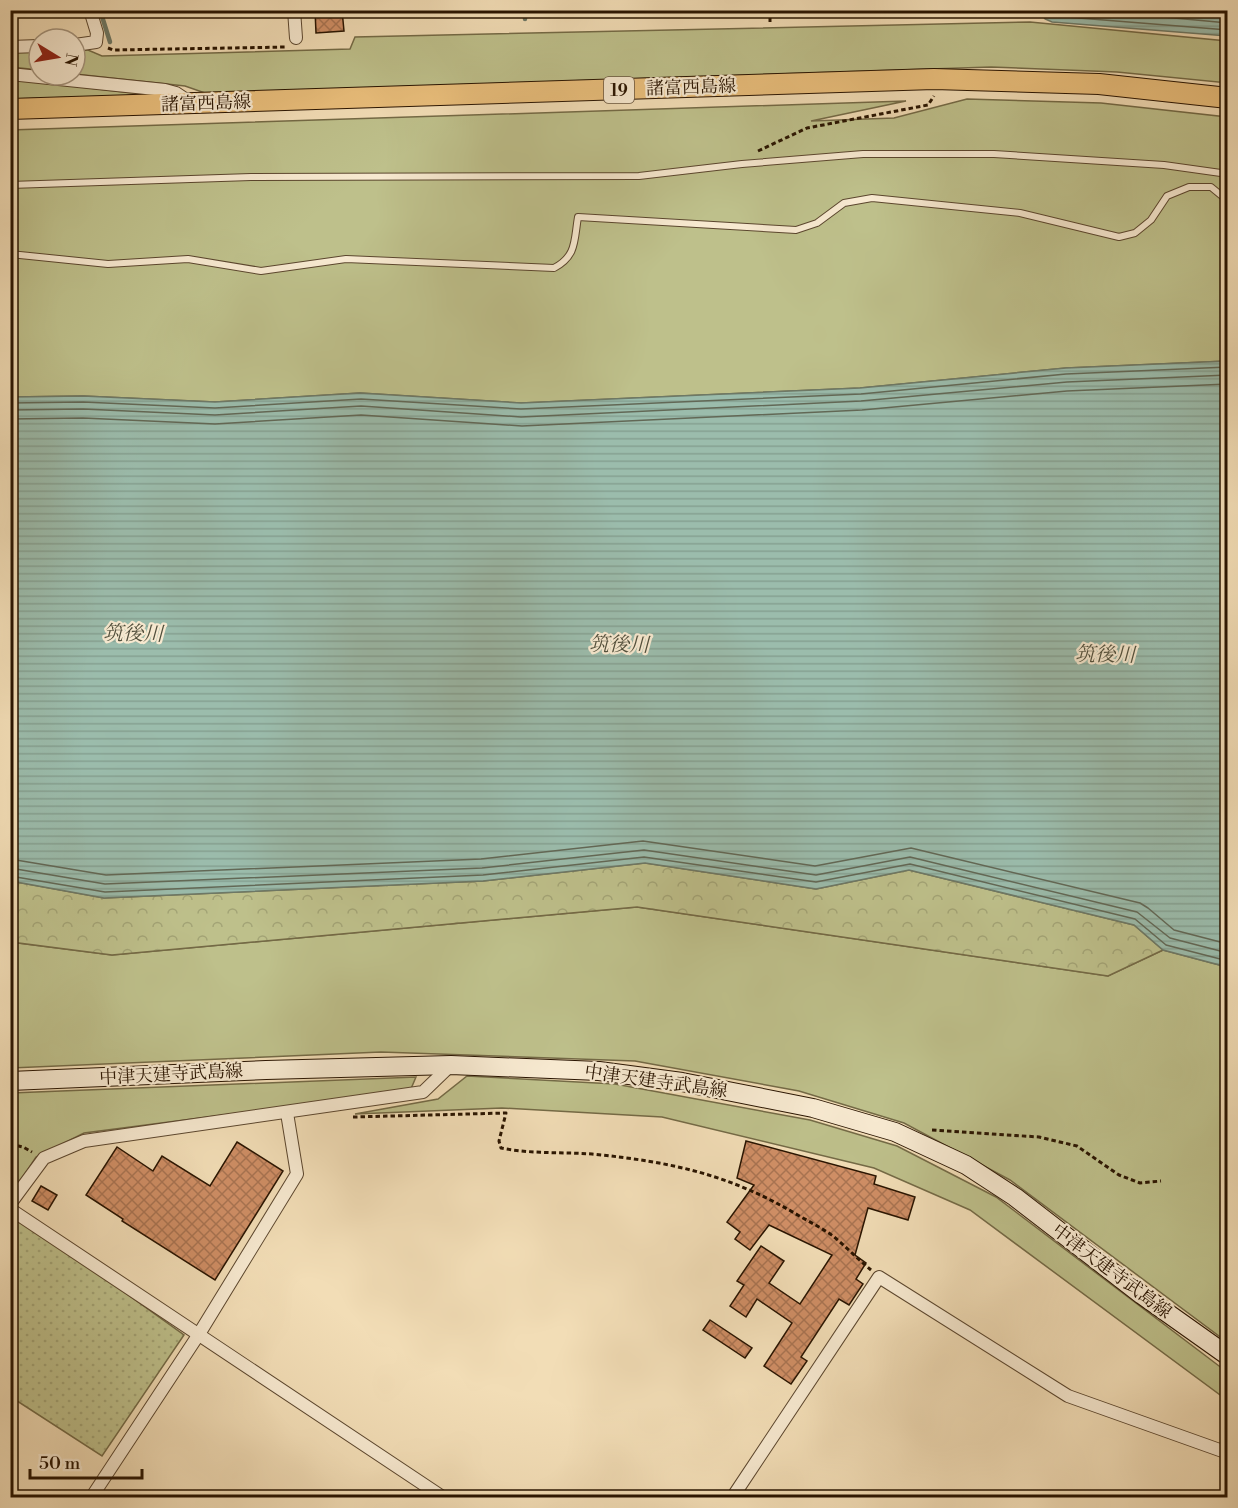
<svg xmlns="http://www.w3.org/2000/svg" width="1238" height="1508" viewBox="0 0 1238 1508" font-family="'Libre Bodoni','Noto Serif JP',serif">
<defs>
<pattern id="forest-crowns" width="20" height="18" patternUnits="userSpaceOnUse" patternTransform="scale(1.5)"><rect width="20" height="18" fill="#bec08b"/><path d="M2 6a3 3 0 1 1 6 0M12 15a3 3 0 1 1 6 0" fill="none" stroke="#a3a476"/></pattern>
<pattern id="park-dots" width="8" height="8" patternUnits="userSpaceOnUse" patternTransform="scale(1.5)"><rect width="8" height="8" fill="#bec08b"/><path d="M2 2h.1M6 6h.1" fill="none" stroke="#a3a476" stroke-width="1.8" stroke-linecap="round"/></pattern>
<pattern id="water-rules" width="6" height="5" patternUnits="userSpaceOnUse" patternTransform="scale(1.5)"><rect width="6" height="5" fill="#9bbcac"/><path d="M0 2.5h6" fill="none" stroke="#86a192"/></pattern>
<pattern id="building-cross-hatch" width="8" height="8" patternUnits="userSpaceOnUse" patternTransform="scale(1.5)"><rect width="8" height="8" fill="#cf8e65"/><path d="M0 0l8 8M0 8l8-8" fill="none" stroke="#a87351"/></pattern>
</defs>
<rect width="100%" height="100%" fill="#f2ddb6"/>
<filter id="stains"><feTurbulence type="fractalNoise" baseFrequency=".00333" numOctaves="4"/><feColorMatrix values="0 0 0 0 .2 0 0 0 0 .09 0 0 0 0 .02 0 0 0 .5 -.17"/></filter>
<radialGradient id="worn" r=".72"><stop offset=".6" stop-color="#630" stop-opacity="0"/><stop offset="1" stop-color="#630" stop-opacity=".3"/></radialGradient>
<g fill="#bec08b" stroke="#746a46" stroke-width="1.5">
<path d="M 1030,22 L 1227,41 L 1228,83 L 1117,72 L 991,67 L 205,93 L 185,86 L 75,74 L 75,50 L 88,50 L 102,56 L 350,49 L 355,37 Z"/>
<path d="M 10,51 L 39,51 L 39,70 L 11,67 Z"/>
<path d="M 11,79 L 150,95 L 11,99 Z"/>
<path d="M 967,99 L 1101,103 L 1227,117 L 1227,361 L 1066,368 L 860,388 L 521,403 L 360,393 L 215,402 L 83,396 L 11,397 L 10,130 L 906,101 L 811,121 L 894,118 Z"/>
<path d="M 637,907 L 1108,976 L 1163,950 L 1227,967 L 1227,1342 L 1010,1180 L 904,1123 L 799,1091 L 635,1061 L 381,1052 L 11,1068 L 10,942 L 112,955 Z"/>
<path d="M 467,1076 L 615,1084 L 810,1120 L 897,1146 L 996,1197 L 1227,1372 L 1227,1400 L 970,1210 L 874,1168 L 662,1117 L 502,1108 L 355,1114 L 438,1099 Z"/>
<path d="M 416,1077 L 410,1091 L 84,1133 L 36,1157 L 11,1195 L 11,1093 Z"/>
</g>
<path fill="url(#forest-crowns)" stroke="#746a46" stroke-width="1.5" d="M 645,863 L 816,889 L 909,870 L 1134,925 L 1163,950 L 1108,976 L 637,907 L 112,955 L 11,942 L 11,881 L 104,898 L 483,881 Z"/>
<path fill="url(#park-dots)" stroke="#746a46" stroke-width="1.5" d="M 10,1210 L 184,1335 L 102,1456 L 11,1397 Z"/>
<g fill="url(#water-rules)" stroke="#6d7967" stroke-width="1.5">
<path d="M 1172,11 L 1227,13 L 1227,36 L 1052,22 L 1045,19 L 1039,11 Z"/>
<path d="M 1227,361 L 1227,967 L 1163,950 L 1134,925 L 909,870 L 816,889 L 645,863 L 483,881 L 104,898 L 11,881 L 11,397 L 83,396 L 215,402 L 360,393 L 521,403 L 860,388 L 1066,368 Z"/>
</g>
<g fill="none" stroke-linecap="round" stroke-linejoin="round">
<g stroke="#626856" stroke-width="1.5">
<path d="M 1047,10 L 1054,16 L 1228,30"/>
<path d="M 1088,10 L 1228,23"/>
<path d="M 10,403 L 83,402 L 215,408 L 361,399 L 521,409 L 861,394 L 1066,374 L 1228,367"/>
<path d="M 10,410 L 83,409 L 215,415 L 361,406 L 521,417 L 861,401 L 1067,382 L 1228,375"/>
<path d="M 10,419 L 83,418 L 215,424 L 361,415 L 522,426 L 862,410 L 1067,391 L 1228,384"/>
<path d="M 10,859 L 106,875 L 481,859 L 643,841 L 815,866 L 911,848 L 1140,903 L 1148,908 L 1174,930 L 1228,944"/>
<path d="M 10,868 L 105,884 L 482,868 L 644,850 L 816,875 L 910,857 L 1137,912 L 1170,938 L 1228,953"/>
<path d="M 10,876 L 105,892 L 483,875 L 644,857 L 816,882 L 910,864 L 1135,919 L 1166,945 L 1228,961"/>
</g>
<g stroke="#6d7967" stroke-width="4.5">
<path d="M 100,10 L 110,42"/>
<path d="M 525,10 L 525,19"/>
</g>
</g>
<g fill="url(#building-cross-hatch)" stroke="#291400" stroke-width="1.5">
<path d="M 315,10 L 342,10 L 344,31 L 316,33 Z"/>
<path d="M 746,1141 L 876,1176 L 874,1184 L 915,1197 L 908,1220 L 868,1208 L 855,1255 L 866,1263 L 856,1279 L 863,1284 L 849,1305 L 839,1299 L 801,1357 L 807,1361 L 791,1384 L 764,1366 L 792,1323 L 757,1299 L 746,1317 L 730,1306 L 744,1285 L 737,1281 L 761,1246 L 784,1261 L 769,1283 L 800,1304 L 832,1255 L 769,1225 L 750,1250 L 735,1239 L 740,1232 L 727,1222 L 754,1185 L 737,1178 Z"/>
<path d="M 237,1142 L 283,1171 L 215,1280 L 122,1221 L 123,1219 L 86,1195 L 117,1147 L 153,1171 L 162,1156 L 210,1186 Z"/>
<path d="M 41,1186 L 57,1195 L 48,1210 L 32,1201 Z"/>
<path d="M 710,1320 L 752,1348 L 745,1358 L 703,1330 Z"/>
</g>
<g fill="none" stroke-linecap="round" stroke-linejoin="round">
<defs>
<g id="lane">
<path d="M 10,185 L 251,177 L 639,176 L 742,164 L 863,154 L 994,154 L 1164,165 L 1228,174"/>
<path d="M 10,254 L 108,264 L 188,259 L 261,271 L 346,259 L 554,268 C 577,256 574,240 578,217 L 796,230 L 817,223 L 844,203 L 872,198 L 1020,213 L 1119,237 L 1135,233 L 1151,220 L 1167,196 L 1189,187 L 1211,187 L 1228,201"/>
</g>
<g id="street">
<path d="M 294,10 L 296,38"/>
<path d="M 75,45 L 96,42 L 97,33 L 90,10"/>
<path d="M 10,47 L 39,46"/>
<path d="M 10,74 L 165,90 L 176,93 L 191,103"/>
<path d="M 10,1204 L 44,1158 L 84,1141 L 423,1092 L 451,1065"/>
<path d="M 10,1209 L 444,1498"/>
<path d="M 91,1498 L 199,1334 L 297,1174 L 287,1113"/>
<path d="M 732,1498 L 879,1277 L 1068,1396 L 1228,1453"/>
</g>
<path id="secondary" d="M 10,1081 L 266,1070 L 451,1065 L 599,1071 L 682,1082 L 813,1108 L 895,1132 L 966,1165 L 1015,1197 L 1142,1295 L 1228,1356"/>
<path id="primary" d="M 10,109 L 934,79 L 1099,84 L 1228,98"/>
</defs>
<use href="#lane" stroke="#5b462e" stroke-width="8"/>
<use href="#street" stroke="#5b462e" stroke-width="14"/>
<use href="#secondary" stroke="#291400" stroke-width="20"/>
<use href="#primary" stroke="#291400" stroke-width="22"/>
<g stroke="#291400" stroke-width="3" stroke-dasharray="4.5 3" stroke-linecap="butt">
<path d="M 770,10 L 770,24"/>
<path d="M 108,48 L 113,50 L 287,47"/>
<path d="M 758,151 L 807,128 L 928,105 L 934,96"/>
<path d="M 353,1117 L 506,1113 L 499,1141 L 501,1148 C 531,1154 562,1152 592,1154 C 673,1162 732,1175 801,1217 C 812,1223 823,1229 833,1236 C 846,1247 858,1259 871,1270"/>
<path d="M 932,1130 L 1039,1137 L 1077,1146 L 1119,1175 L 1140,1183 L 1161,1181"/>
<path d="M 10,1144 L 23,1147 L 32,1152"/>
</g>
<use href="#lane" stroke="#f7e9d0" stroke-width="6"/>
<use href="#street" stroke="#f7e9d0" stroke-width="12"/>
<use href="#secondary" stroke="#f7e9d0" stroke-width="18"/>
<use href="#primary" stroke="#e9be7b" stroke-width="20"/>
</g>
<g text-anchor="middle" stroke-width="4.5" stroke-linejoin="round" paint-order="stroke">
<rect fill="#f7e9d0" stroke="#67543e" stroke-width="1.5" x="604" y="77" width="30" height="26" rx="4.5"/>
<g font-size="16" font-weight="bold" fill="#291400">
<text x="619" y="96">19</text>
</g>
<g font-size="18" fill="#291400" stroke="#f7e9d0">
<text transform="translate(691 87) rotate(-2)" y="6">諸富西島線</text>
<text transform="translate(206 103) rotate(-2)" y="6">諸富西島線</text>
<text transform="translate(171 1074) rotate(-3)" y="6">中津天建寺武島線</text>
<text transform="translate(656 1081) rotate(8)" y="6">中津天建寺武島線</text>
<text transform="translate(1112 1271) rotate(37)" y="6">中津天建寺武島線</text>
</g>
<g font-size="20" font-style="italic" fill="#514f3c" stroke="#f7e9d0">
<text transform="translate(133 633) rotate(1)" y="7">筑後川</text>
<text transform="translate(619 644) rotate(1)" y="7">筑後川</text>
<text transform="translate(1105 654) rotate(1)" y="7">筑後川</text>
</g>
</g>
<rect width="1238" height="1508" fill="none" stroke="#f2ddb6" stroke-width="36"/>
<rect x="12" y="12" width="1214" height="1484" fill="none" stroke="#291400" stroke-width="3"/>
<rect x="18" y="18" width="1202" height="1472" fill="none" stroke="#291400" stroke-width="1.5"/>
<g transform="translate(57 57) rotate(101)"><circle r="28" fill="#f7e9d0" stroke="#a5947d" stroke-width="1.5"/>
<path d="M0-4.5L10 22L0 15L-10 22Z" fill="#8f2418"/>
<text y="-9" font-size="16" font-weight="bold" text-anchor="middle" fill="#291400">N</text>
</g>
<path d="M30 1469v9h112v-9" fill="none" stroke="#291400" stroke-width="3"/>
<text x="39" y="1469" font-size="18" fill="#291400" stroke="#f7e9d0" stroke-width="4.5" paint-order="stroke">50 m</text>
<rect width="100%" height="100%" filter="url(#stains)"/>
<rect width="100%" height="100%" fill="url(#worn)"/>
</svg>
